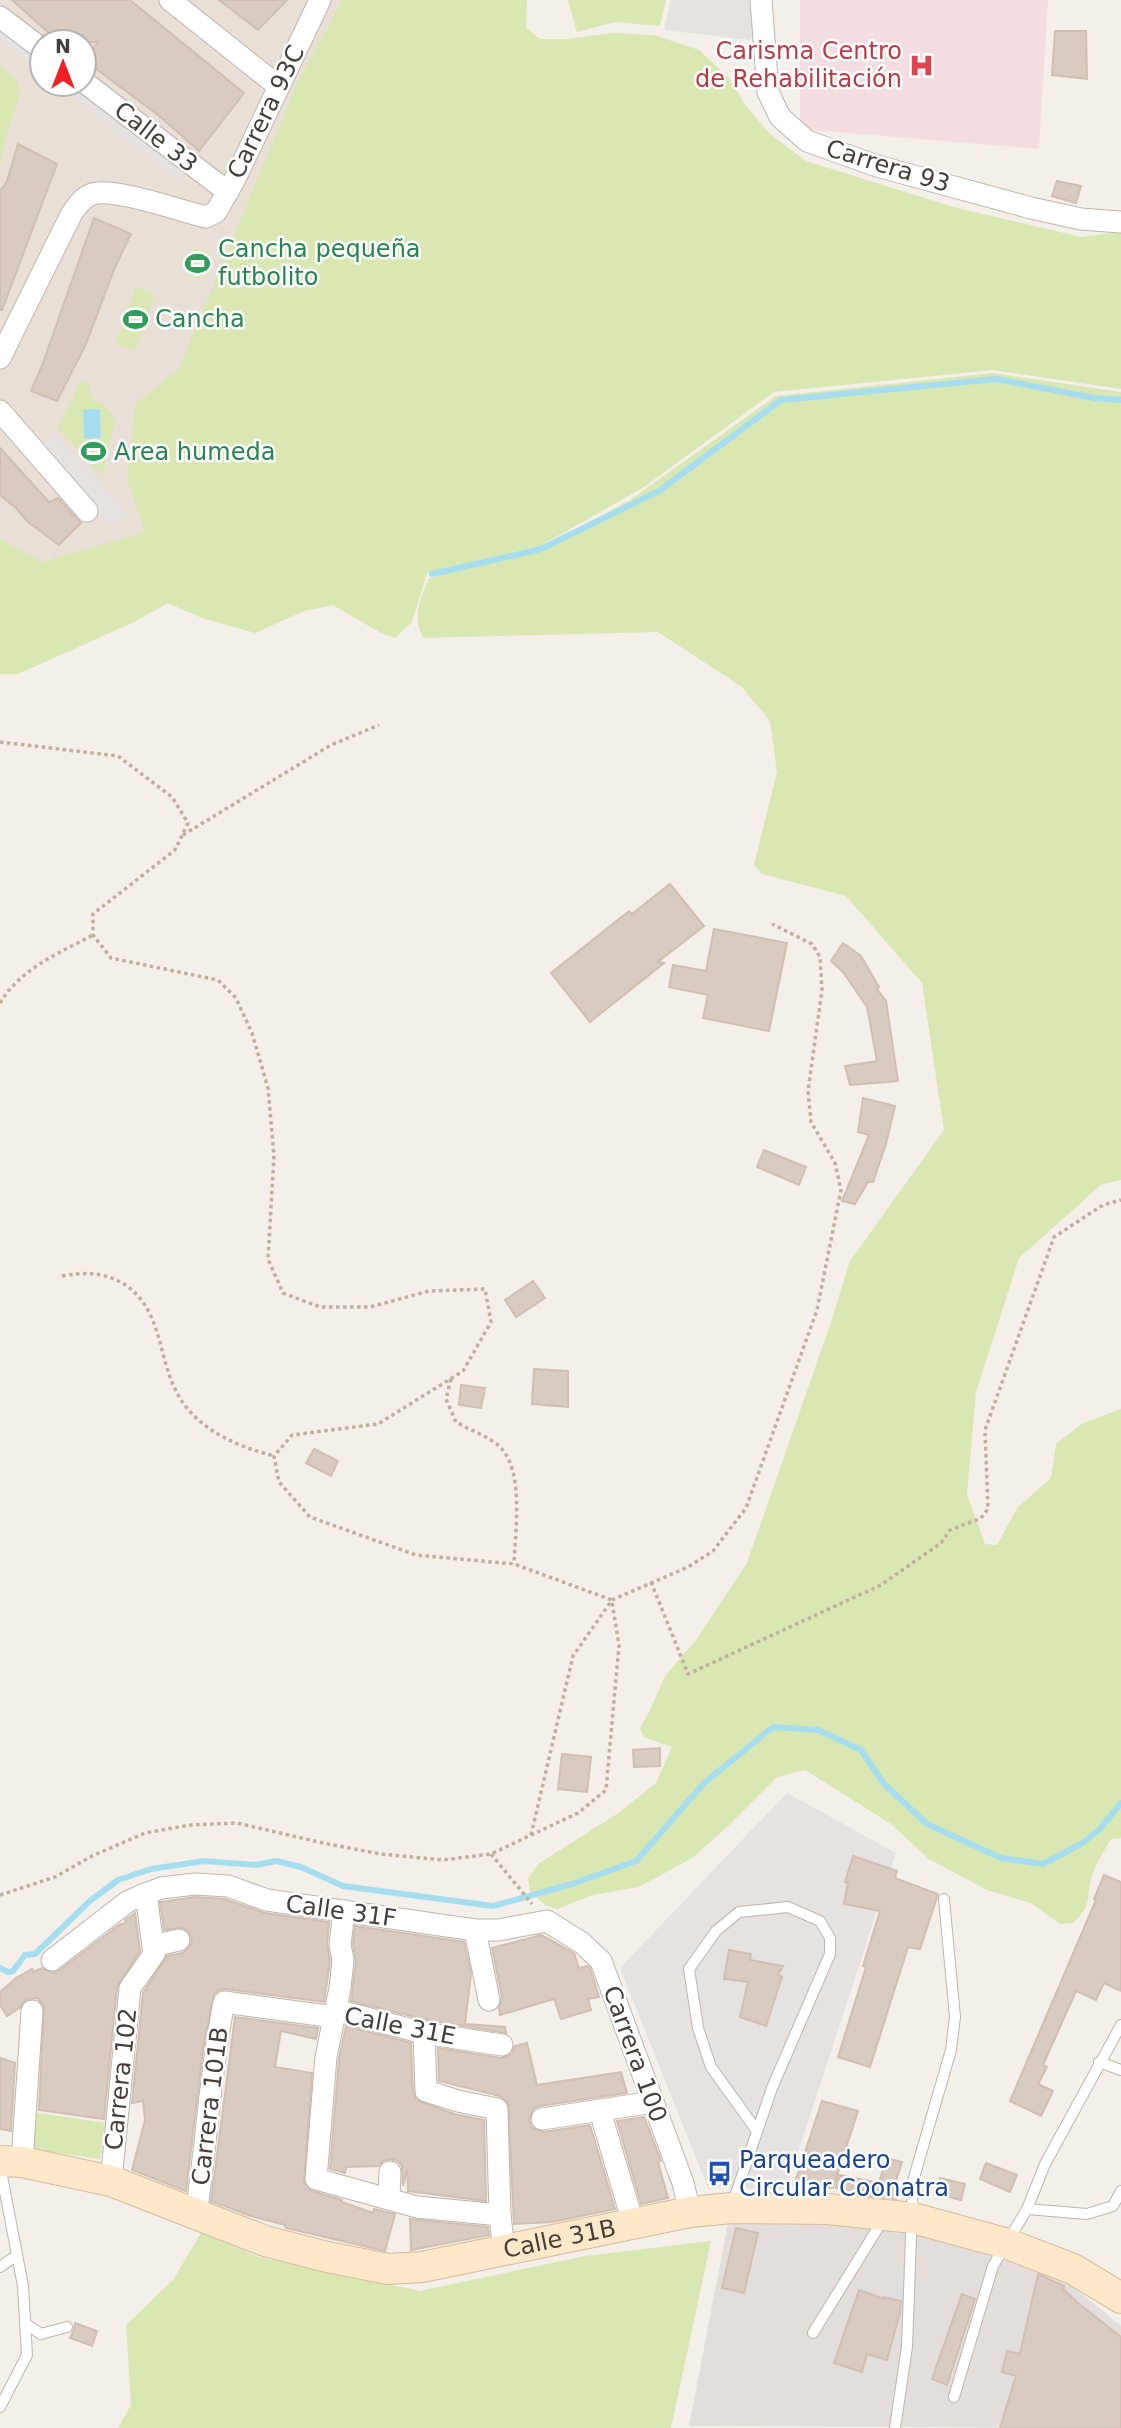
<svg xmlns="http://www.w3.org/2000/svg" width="1121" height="2428" viewBox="0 0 1121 2428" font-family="'DejaVu Sans',sans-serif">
<rect width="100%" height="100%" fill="#f4efe9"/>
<path fill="#e8e0d7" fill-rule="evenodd" d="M 0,0 L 349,0 L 192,449 L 161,608 L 122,620 L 0,601 ZM 42,42 L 84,42 L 84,84 L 42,84 Z"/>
<path fill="#e3deda" d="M 729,2218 L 902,2230 L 1059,2275 L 1121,2326 L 1121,2428 L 689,2426 Z"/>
<path fill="#f4ddde" d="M 800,0 L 1048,0 L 1039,149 L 800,129 Z"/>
<g fill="#d9e7b3">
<path d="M 342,0 L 527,0 L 526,28 L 540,39 L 566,39 L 613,33 L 654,35 L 699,50 L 728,77 L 746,106 L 770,134 L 806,161 L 957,208 L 1081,237 L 1121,232 L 1121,389 L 993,370 L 774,392 L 644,487 L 540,546 L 549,544 L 630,500 L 776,396 L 993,373 L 1121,392 L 1121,1180 L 1102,1184 L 1019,1258 L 976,1392 L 967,1494 L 985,1544 L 997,1545 L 1017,1508 L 1051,1478 L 1056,1444 L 1083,1423 L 1121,1409 L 1121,1838 L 1111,1839 C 1103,1852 1095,1865 1091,1879 C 1086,1903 1092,1904 1073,1923 L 1060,1924 L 1031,1903 L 987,1890 L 929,1859 L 891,1824 L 805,1770 L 777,1777 L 728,1826 L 692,1858 L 639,1887 L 593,1895 L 557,1909 L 545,1905 L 530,1891 L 528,1878 L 538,1864 L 617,1814 L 656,1783 L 672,1747 L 644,1737 L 640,1728 L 649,1712 L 665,1676 L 696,1640 L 747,1563 L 830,1325 L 850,1261 L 944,1130 L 922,983 L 846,896 L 762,874 L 754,865 L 777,772 L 770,721 L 742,687 L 658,632 L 424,638 C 412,623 420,595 429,579 L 452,569 L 535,547 L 427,573 L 412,622 L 395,638 L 381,633 L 333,605 L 304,611 L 255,633 L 202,618 L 168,603 L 132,623 L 18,674 L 0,674 L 0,539 L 42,562 L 145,532 L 127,479 L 136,403 L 178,370 L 298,81 Z"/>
<path d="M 568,0 L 666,0 L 660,26 L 615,22 L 577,32 Z"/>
<path d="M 0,65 L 17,81 L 19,97 L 8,129 L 0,166 Z"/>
<path d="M 194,248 L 209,252 L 203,278 L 188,275 Z"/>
<path d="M 136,287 L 155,294 L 135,351 L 115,344 Z"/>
<path d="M 79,382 L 88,382 L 92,401 L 101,401 L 115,418 L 103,476 L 57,428 L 73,399 Z"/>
<path d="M 32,2112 L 105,2123 L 100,2159 L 28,2149 Z"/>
<path d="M 201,2233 L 259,2257 L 420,2291 L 585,2256 L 711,2241 L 671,2428 L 118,2428 L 131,2405 L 126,2325 L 173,2280 Z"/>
</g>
<g fill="#e5e2e0">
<path d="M 671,0 L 772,0 L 750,40 L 664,30 Z"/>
<path d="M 0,21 L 42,54 L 42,72 L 0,38 Z"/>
<path d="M 58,84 L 79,84 L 187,169 L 179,181 Z"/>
<path d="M 54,433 L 128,514 L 109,525 L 40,450 Z"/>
<path d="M 787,1793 L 896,1853 L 786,2189 L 708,2188 L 620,1968 Z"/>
</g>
<path fill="#a7deef" d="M 83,409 L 100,409 L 101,438 L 84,439 Z"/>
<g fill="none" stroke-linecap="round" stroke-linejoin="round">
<g stroke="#a7deef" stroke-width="6">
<path d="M 432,574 L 541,549 L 659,491 L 781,400 L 996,379 L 1094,398 L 1121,400"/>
<path d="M 0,1968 L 8,1972 L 13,1971 L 25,1955 L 35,1954 L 91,1900 L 118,1880 L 151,1869 L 204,1861 L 256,1865 L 276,1861 L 301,1867 L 343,1886 L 493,1906 L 572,1884 L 636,1861 L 704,1783 L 773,1727 L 818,1730 L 861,1750 L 884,1784 L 927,1824 L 1001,1858 L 1043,1864 L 1081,1844 L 1099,1830 L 1121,1803"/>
</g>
</g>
<g fill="#d8cbc1" stroke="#d0bfb2" stroke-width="2">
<path d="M 12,0 L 130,0 L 244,93 L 199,151 L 158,115 L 84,60 L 98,42 L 59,42 Z"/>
<path d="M 219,0 L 287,0 L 258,30 Z"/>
<path d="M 1055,31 L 1086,31 L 1087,79 L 1052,75 Z"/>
<path d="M 18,144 L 57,164 L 2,310 L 0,310 L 0,191 L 7,181 Z"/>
<path d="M 1057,181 L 1081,186 L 1076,203 L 1052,196 Z"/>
<path d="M 94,218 L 131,234 L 115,267 L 86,344 L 57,401 L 31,391 L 43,363 Z"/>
<path d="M 0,448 L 49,502 L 58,498 L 81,523 L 59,545 L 28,522 L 16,508 L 0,495 Z"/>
<path d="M 670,884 L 704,926 L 658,962 L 664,963 L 590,1022 L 551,973 L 629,911 L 632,914 Z"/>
<path d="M 714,929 L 787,943 L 769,1031 L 703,1018 L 708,995 L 669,987 L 673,965 L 706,971 Z"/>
<path d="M 843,943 L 861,956 L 879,987 L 877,989 L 886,1001 L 898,1081 L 850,1085 L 845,1066 L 877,1061 L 867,1007 L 843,972 L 831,961 Z"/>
<path d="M 863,1098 L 895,1106 L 886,1144 L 873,1182 L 868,1182 L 855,1204 L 842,1201 L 869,1135 L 858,1132 Z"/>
<path d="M 764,1150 L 806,1167 L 799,1185 L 757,1167 Z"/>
<path d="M 533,1281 L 545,1298 L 516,1317 L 505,1300 Z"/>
<path d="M 534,1369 L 568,1371 L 568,1407 L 532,1404 Z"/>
<path d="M 461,1385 L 485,1388 L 481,1408 L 459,1405 Z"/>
<path d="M 314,1449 L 338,1461 L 331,1476 L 306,1463 Z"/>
<path d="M 660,1748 L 660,1766 L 634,1767 L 633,1750 Z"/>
<path d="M 562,1754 L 591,1757 L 587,1792 L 558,1789 Z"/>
<path d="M 853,1856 L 897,1871 L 895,1878 L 938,1894 L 920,1949 L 908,1947 L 870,2067 L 838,2057 L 866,1967 L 863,1966 L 880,1911 L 844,1904 L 848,1883 L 845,1882 Z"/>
<path d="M 1104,1875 L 1121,1882 L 1121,1991 L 1104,1983 L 1096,2000 L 1076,1991 L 1043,2065 L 1047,2067 L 1038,2084 L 1053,2091 L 1041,2116 L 1010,2101 L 1096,1900 L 1094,1899 Z"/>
<path d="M 195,1897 L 225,1899 L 265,1913 L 329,1922 L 327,1944 L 330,1961 L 324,2002 L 226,1989 L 219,1990 L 214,1994 L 203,2049 L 186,2191 L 132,2170 L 145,2120 L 143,2101 L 132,2103 L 143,1993 L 167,1956 L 183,1953 L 192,1943 L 189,1932 L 184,1928 L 164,1930 L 160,1902 Z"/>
<path d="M 135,1913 L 140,1951 L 117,1987 L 104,2119 L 39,2110 L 44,2006 L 37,1998 L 27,1999 L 19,2008 L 7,2016 L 0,2005 L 0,1992 L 16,1978 L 32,1969 L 34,1972 L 42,1968 L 53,1973 L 60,1970 L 119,1925 L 126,1923 L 125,1920 Z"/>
<path d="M 355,1926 L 464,1942 L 471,1974 L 465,2024 L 505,2027 L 506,2033 L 427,2020 L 351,2001 L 356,1961 L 353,1944 Z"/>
<path d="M 541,1935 L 574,1953 L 579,1968 L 587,1966 L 590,1968 L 599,1997 L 588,1999 L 591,2010 L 561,2019 L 554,1999 L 500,2015 L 499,2008 L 502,1997 L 492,1948 Z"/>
<path d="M 729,1950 L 751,1954 L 750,1960 L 783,1966 L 778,1975 L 782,1977 L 766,2026 L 740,2017 L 748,1982 L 724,1979 Z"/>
<path d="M 235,2017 L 318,2028 L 316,2039 L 281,2031 L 275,2067 L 312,2073 L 304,2183 L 312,2191 L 342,2200 L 342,2202 L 373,2213 L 374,2209 L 395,2214 L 385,2251 L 286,2228 L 285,2225 L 251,2216 L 211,2201 Z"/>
<path d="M 346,2026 L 411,2043 L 413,2091 L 416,2100 L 454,2114 L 484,2120 L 486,2201 L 408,2191 L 407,2169 L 403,2186 L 402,2166 L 398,2161 L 391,2159 L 383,2161 L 378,2166 L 346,2167 L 345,2173 L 330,2169 L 339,2059 Z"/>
<path d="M 527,2043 L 537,2085 L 621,2072 L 627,2093 L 540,2106 L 533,2109 L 529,2120 L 532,2128 L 543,2132 L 590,2125 L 615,2209 L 552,2222 L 514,2224 L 508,2103 L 500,2096 L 439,2081 L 438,2048 L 501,2058 L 512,2054 L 515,2046 Z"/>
<path d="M 0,2058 L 15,2063 L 11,2131 L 0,2129 Z"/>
<path d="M 822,2101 L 858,2111 L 833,2188 L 794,2185 Z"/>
<path d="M 644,2117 L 661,2161 L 658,2162 L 668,2198 L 641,2204 L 617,2121 Z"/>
<path d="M 886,2158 L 902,2162 L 895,2184 L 899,2185 L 896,2199 L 867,2196 L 836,2188 L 839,2175 L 879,2183 Z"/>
<path d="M 986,2163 L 1017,2175 L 1010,2192 L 980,2179 Z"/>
<path d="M 940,2178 L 965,2184 L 961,2200 L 936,2194 Z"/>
<path d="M 410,2219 L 488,2227 L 489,2235 L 411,2250 Z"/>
<path d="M 736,2228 L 758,2233 L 744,2293 L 722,2288 Z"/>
<path d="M 1038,2274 L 1064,2286 L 1063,2289 L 1078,2303 L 1121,2337 L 1121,2428 L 1000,2428 L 1016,2376 L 1002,2372 L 1007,2351 L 1020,2354 Z"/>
<path d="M 859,2290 L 884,2299 L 884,2297 L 901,2301 L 900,2313 L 887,2360 L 867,2354 L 862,2372 L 834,2363 Z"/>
<path d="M 962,2294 L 975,2299 L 947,2385 L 932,2379 Z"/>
<path d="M 75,2323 L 97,2331 L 92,2346 L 70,2338 L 74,2330 Z"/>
</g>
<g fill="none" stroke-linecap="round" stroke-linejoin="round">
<defs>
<g id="lane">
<path d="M 1099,2062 L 1121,2070"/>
<path d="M 0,2166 L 23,2286 L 27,2355 L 0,2407"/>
<path d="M 732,2205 L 772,2088 L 830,1954 L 830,1938 L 820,1921 L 788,1907 L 739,1912 L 716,1931 L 689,1969 L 698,2028 L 711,2067 L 757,2131"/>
<path d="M 1027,2209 L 1087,2214 L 1113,2206 L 1121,2191"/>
<path d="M 0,2267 L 17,2255"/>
<path d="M 26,2324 L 41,2334 L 67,2327"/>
<path d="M 813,2333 L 884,2218"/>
<path d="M 954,2397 L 993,2266 L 1027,2209 L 1045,2164 L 1121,2025"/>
<path d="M 895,2428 L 907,2347 L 913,2181 L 951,2050 L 955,2017 L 944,1899"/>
</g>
<g id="street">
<path d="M 170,0 L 278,86"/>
<path d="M 761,0 L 768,92 L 780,117 L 807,141 L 877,166 L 1031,208 L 1081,219 L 1121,222"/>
<path d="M 0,17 L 42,49"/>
<path d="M 84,82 L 228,192"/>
<path d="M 0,358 L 72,213 C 77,206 83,197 92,194 C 114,187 180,211 206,217 L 216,212 L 235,179 L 320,0"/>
<path d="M 0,411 L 87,511"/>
<path d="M 344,1911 L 340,1945 L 343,1960 L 340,1988 L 326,2057 L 316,2179 L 417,2207 L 500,2215"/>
<path d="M 475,1930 L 489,2000"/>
<path d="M 154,1954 L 157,1945 L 179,1940"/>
<path d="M 52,1960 L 127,1902 L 147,1893"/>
<path d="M 424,2033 L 426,2091 L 458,2101 L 497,2109 L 500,2215 L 504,2251"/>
<path d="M 600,2111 L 633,2223"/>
<path d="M 542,2119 L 653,2102"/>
<path d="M 22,2162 L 32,2011"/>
<path d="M 111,2181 L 130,1988 L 154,1954 L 146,1894 L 161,1888 L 195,1884 L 228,1886 L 267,1900 L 475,1930 L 498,1930 L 547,1921 L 582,1943 L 601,1961 L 683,2183 L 690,2212"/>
<path d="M 389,2199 L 390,2172"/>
<path d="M 198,2201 C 207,2134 211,2067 224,2002 L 327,2016 L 339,2011 L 424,2033 L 502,2045"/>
</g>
<g id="secondary">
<path id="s1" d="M 0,2161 L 22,2162 L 111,2181 L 265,2241 L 327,2257 L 388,2269 L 422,2267 L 690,2212 L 732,2208 L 828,2209 L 913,2218 L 1008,2244 L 1073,2269 L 1121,2298"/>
</g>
</defs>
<use href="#lane" stroke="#bfb5ab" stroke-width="12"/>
<use href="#street" stroke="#bfb5ab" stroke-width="23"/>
<use href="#secondary" stroke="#d6bc9c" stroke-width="32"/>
<g stroke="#c1ae9d" stroke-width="3.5" stroke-dasharray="3.5 3.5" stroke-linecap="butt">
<path d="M 0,742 L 118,756 L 172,797 L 188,823 L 175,850 L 93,914 L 93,935 L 111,958 L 218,980 L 236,998 L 252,1033 L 268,1088 L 274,1156 L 268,1259 L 283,1293 L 320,1307 L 370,1307 L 429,1291 L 485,1289 L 491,1322 L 463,1371 L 378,1424 L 292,1435 L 274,1456 L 279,1482 L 310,1517 L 416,1555 L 514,1564 L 612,1600"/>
<path d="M 183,835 L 331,745 L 379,725"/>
<path d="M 0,1003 C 20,969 59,953 93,935"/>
<path d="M 62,1276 C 85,1272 104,1272 124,1284 C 163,1310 157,1355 177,1393 C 196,1429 236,1446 274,1456"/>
<path d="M 451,1379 L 446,1399 L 456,1422 C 469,1430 488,1436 499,1446 C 525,1470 515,1531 514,1564"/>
<path d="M 651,1582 L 688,1674 L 881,1585 L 941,1543 L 950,1530 L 981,1518 L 988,1509 L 985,1430 L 1054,1237 L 1103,1205 L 1121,1200"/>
<path d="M 531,1835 L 573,1656 L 612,1600 L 688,1567 L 713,1551 L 746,1508 L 817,1310 L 841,1190 L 835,1163 L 811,1122 L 808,1091 L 822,990 L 820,957 L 812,944 L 772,924"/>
<path d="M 491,1854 L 532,1904"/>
<path d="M 0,1895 L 55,1877 L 92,1856 L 145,1833 L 190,1825 L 237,1823 L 323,1843 L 381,1854 L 443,1860 L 491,1854 L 578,1813 L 606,1790 L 619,1645 L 612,1602"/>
</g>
<use href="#lane" stroke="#fff" stroke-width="10"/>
<use href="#street" stroke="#fff" stroke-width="21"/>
<use href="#secondary" stroke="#fde8ca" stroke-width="30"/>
</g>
<defs>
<symbol id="hospital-bare" viewBox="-9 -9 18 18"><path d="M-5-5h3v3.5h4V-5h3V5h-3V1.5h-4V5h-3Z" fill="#e0444e" stroke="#fff" stroke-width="2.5" paint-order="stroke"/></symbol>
<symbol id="stadium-bare" viewBox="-9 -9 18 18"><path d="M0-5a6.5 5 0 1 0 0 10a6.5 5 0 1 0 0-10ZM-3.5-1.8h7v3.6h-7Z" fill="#2e9e5b" stroke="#fff" stroke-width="2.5" paint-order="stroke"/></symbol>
<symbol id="bus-bare" viewBox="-9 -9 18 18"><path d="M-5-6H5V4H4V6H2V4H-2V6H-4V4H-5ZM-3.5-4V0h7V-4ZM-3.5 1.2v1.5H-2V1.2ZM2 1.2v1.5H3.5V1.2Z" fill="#1a4fb4" stroke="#fff" stroke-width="2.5" paint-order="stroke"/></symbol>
</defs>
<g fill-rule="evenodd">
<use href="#hospital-bare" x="904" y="48" width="35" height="35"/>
<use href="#stadium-bare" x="180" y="246" width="35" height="35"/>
<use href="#stadium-bare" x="118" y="302" width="35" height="35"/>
<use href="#stadium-bare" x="76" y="434" width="35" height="35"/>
<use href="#bus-bare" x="702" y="2156" width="35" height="35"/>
</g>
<g text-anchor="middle" stroke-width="5" stroke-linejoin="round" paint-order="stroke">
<g font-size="24" fill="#be3a42" stroke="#fff" text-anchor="end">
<text x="902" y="59">Carisma Centro<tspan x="902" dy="28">de Rehabilitación</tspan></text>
</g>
<g font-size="24" fill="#473e37" stroke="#fff">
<text transform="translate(266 112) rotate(-64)" y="8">Carrera 93C</text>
<text transform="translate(156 137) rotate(38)" y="8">Calle 33</text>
<text transform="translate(888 166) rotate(17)" y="8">Carrera 93</text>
<text transform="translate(341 1911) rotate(8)" y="8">Calle 31F</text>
<text transform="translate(400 2026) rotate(11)" y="8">Calle 31E</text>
<text transform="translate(635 2054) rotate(70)" y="8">Carrera 100</text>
<text transform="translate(121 2079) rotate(-84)" y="8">Carrera 102</text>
<text transform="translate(210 2106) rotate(-83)" y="8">Carrera 101B</text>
<text dy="8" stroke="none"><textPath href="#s1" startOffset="579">Calle 31B</textPath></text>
</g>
<g font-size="24" fill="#27864d" stroke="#fff" text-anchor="start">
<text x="218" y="257">Cancha pequeña<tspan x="218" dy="28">futbolito</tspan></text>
<text x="155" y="327">Cancha</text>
<text x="114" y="460">Area humeda</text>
</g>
<g font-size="24" fill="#164399" stroke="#fff" text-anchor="start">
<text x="739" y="2168">Parqueadero<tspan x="739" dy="28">Circular Coonatra</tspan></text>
</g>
</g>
<g transform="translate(63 63)"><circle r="33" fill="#ffffff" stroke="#b5b2af" stroke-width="2"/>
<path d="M0-5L12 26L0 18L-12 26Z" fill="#f41f24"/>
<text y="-10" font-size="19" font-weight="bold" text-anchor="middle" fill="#473e37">N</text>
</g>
</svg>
